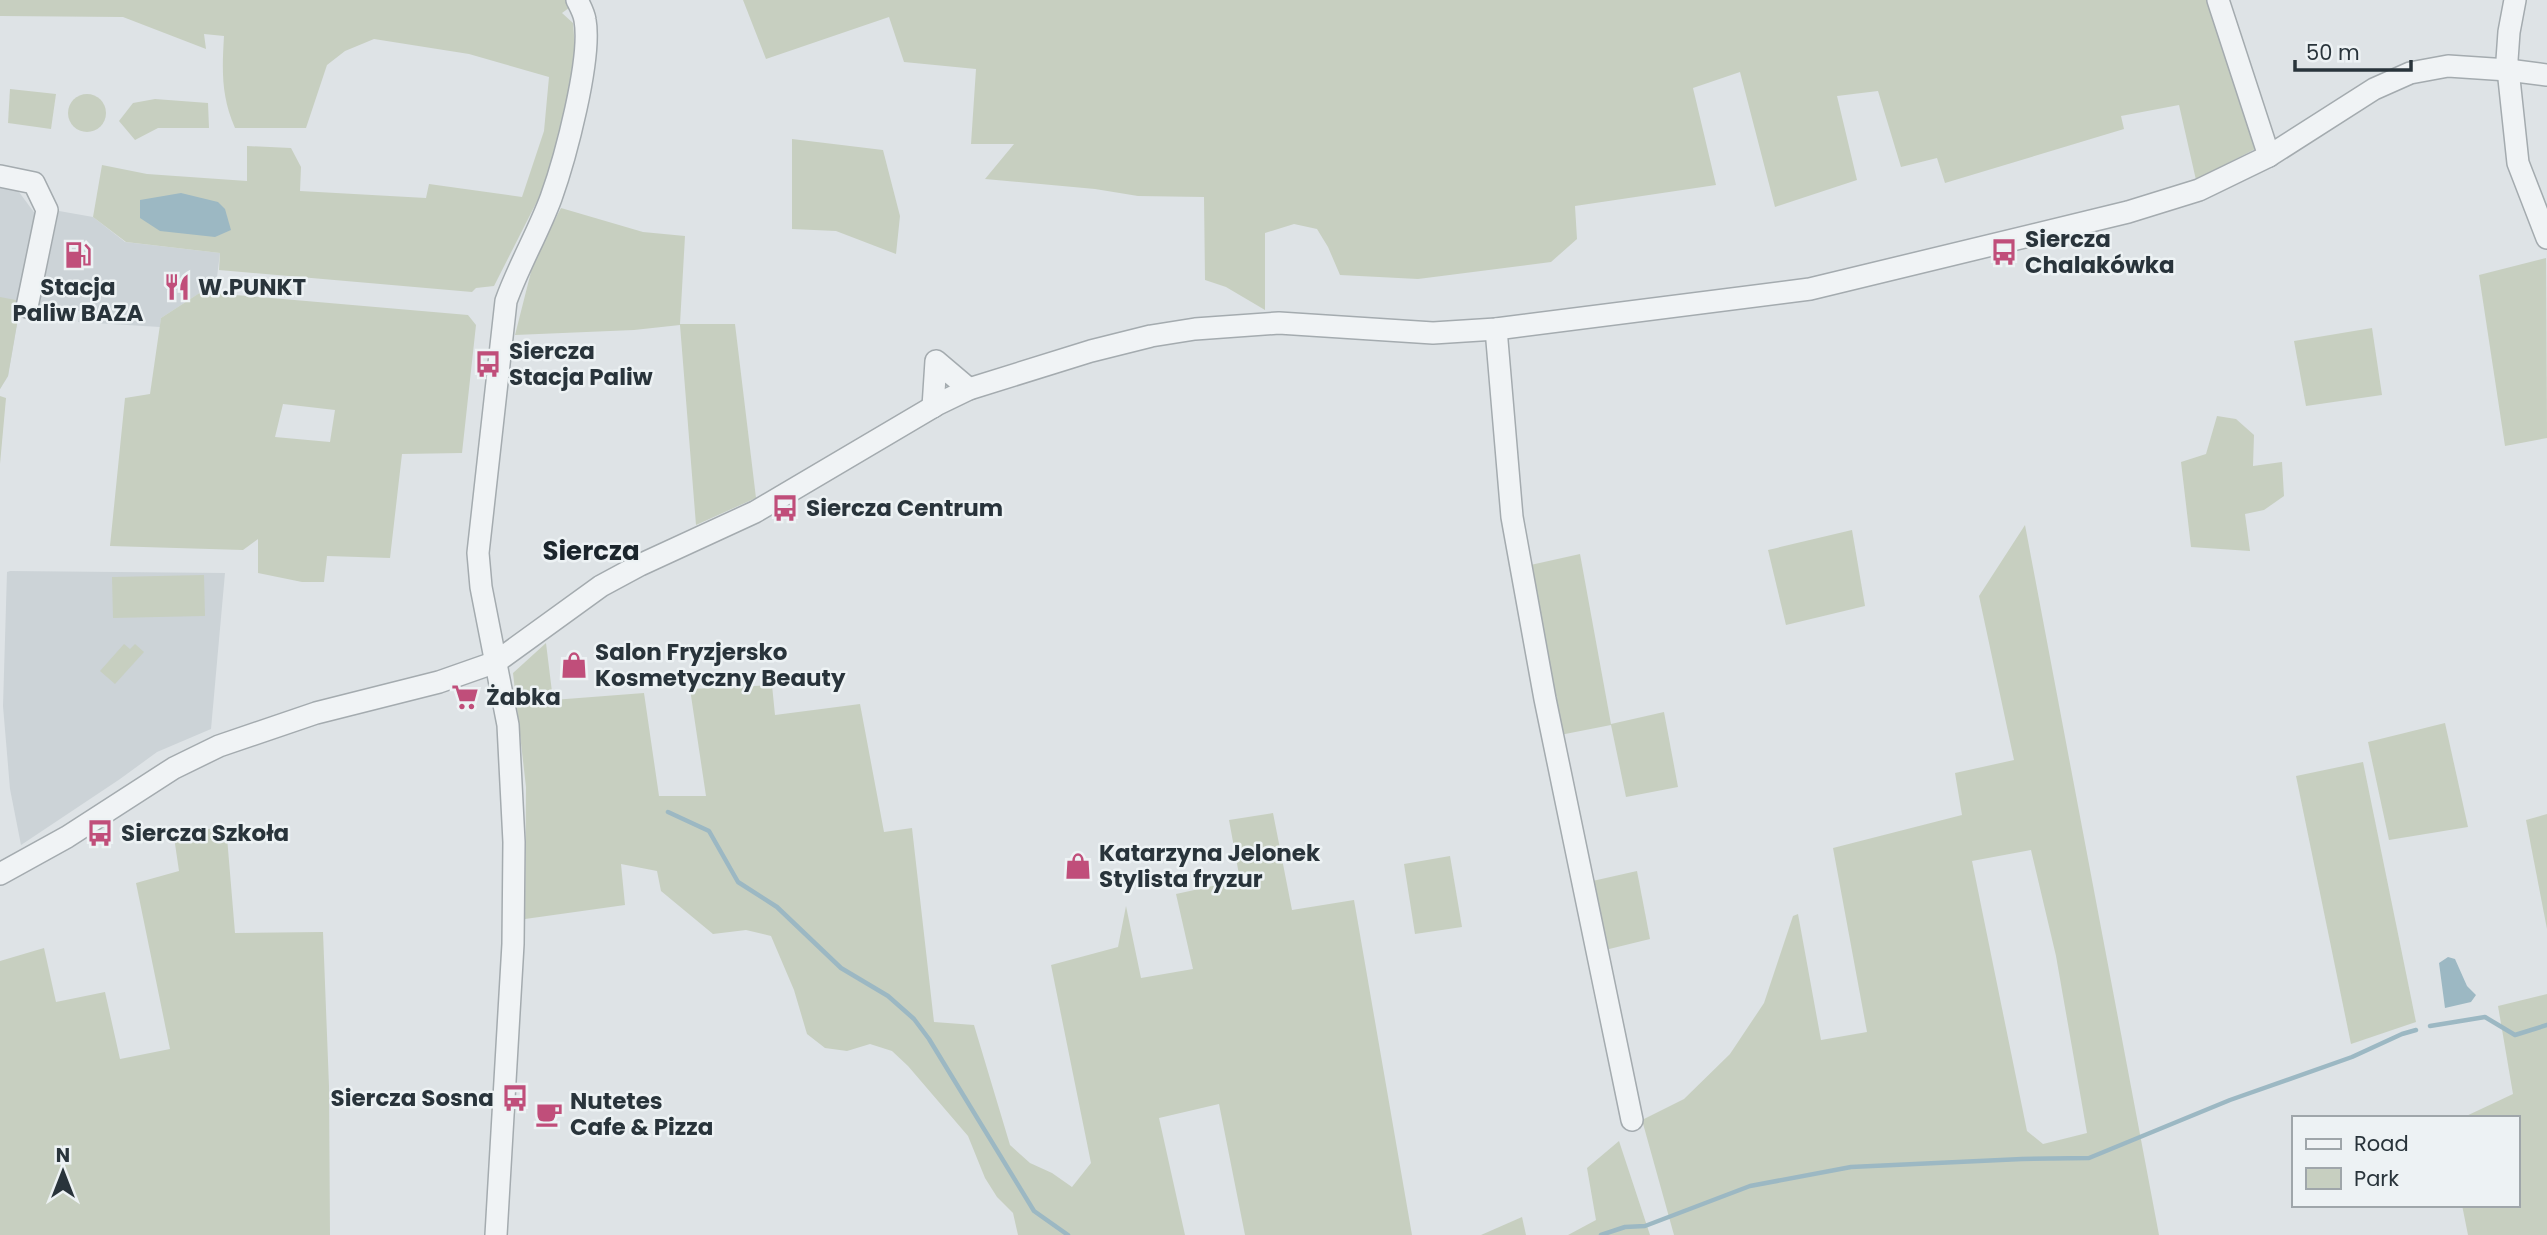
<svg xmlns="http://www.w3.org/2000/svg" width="2547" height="1235" viewBox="0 0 2547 1235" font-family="Poppins,sans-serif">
<rect width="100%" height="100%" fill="#dee3e6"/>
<g fill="#ccd3d7">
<path d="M 0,186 L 16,188 L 36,215 L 8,376 L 0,389 Z"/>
<path d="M 59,211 L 93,217 L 125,242 L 220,253 L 215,293 L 201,292 L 161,318 L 160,327 L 78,322 L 80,311 L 39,306 Z"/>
<path d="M 10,571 L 225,573 L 211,729 L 157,752 L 120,779 L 21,845 L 10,789 L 3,706 L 7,572 Z"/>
</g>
<g fill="#c7cfc0" fill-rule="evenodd">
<path d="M 0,0 L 580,0 L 562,13 L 573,23 L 576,60 L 559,158 L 494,286 L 476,288 L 472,292 L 219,270 L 220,253 L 126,242 L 93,217 L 102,165 L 147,174 L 247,181 L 247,146 L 291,148 L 301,167 L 300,191 L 426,198 L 429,184 L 522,197 L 544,131 L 549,77 L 469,54 L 374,39 L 345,51 L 327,65 L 306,128 L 235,128 C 221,96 222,70 224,36 L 204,34 L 206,49 L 123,17 L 0,16 Z"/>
<path d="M 743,0 L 2211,0 L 2257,148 L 2196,180 L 2179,105 L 2121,116 L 2124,129 L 1945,183 L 1937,158 L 1901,167 L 1878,91 L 1837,96 L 1857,180 L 1775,207 L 1740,72 L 1693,88 L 1716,185 L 1575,206 L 1577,239 L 1551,262 L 1418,279 L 1340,275 L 1328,247 L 1317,229 L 1294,224 L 1265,233 L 1265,310 L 1226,287 L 1205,280 L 1204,197 L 1138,196 L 1095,189 L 985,179 L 1014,144 L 971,144 L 976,69 L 904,62 L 889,17 L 766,59 Z"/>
<path d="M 10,89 L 56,94 L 51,129 L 8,123 Z"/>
<circle cx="87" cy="113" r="19"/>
<path d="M 155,99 L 208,103 L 209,128 L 158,128 L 135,140 L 119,121 L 133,103 Z"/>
<path d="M 792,139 L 883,150 L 900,216 L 896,254 L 836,231 L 792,229 Z"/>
<path d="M 561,208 L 643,232 L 685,236 L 680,324 L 735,324 L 756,498 L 696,525 L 680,325 L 634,330 L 515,335 L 534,260 Z"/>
<path d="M 2546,258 L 2547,438 L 2505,446 L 2479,275 Z"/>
<path d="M 201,292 L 468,315 L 476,325 L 462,453 L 402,454 L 390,558 L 327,556 L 324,582 L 302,582 L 258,573 L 258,539 L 243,550 L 110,546 L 125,398 L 150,394 L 161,318 ZM 283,404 L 335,410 L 330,442 L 275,437 Z"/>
<path d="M 0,297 L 21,301 L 8,376 L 0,389 Z"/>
<path d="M 2372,328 L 2382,395 L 2306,406 L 2294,341 Z"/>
<path d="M 0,396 L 6,398 L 0,464 Z"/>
<path d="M 2217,416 L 2236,419 L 2254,435 L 2253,466 L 2282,462 L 2284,496 L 2264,510 L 2245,514 L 2250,551 L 2191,547 L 2181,462 L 2206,454 Z"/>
<path d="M 2025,525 L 2159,1235 L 1674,1235 L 1642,1120 L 1684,1099 L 1730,1054 L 1764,1003 L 1793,916 L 1798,914 L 1821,1040 L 1867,1032 L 1833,848 L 1962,815 L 1955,773 L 2014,760 L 1979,596 ZM 2031,850 L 2056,956 L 2087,1133 L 2043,1144 L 2027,1131 L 1972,861 Z"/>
<path d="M 1852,530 L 1865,606 L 1786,625 L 1768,550 Z"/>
<path d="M 1580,554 L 1611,724 L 1664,712 L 1678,787 L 1626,797 L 1611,725 L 1560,735 L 1526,566 Z"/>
<path d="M 204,575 L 205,616 L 113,618 L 112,577 Z"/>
<path d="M 546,643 L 553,700 L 644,693 L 659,796 L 706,796 L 690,689 L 772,685 L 775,715 L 860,704 L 884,832 L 912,828 L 934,1022 L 974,1025 L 1010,1145 L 1030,1163 L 1052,1173 L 1072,1187 L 1091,1163 L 1051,965 L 1118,947 L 1126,906 L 1141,978 L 1193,969 L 1176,894 L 1240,880 L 1229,820 L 1273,813 L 1292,910 L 1354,900 L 1412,1235 L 1245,1235 L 1219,1104 L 1159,1118 L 1185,1235 L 1018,1235 L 1013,1213 L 997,1197 L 985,1178 L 968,1136 L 908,1066 L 892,1051 L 870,1044 L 847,1051 L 825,1048 L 807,1034 L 794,990 L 771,936 L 746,930 L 713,934 L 661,891 L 657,871 L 621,864 L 625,905 L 525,919 L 526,787 L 513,673 Z"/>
<path d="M 124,644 L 130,649 L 135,644 L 144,652 L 115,684 L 100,671 Z"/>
<path d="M 2445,723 L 2468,827 L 2389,840 L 2368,742 Z"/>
<path d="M 2363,762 L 2416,1022 L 2351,1044 L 2296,776 Z"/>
<path d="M 2547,814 L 2547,929 L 2526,820 Z"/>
<path d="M 226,825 L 235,933 L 323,932 L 329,1086 L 330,1235 L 0,1235 L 0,961 L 44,948 L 56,1002 L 105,992 L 120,1059 L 170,1049 L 136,883 L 179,871 L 174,837 Z"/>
<path d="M 1450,856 L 1462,927 L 1415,934 L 1404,864 Z"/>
<path d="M 1637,871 L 1650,939 L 1601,951 L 1588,882 Z"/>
<path d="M 2547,994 L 2547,1235 L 2468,1235 L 2462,1205 L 2517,1205 L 2517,1118 L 2462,1118 L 2513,1094 L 2498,1006 Z"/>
<path d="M 1619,1141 L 1650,1235 L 1568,1235 L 1596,1220 L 1587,1168 Z"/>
<path d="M 1522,1217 L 1526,1235 L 1481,1235 Z"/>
</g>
<g fill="#9cb8c3">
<path d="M 181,193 L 218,202 L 225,209 L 231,230 L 215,237 L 160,231 L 140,218 L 140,200 Z"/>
<path d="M 2448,957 L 2455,959 L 2467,986 L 2476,995 L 2471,1002 L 2445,1008 L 2439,963 Z"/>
</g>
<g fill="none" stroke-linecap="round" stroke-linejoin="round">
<g stroke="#9cb8c3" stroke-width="4.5">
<path d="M 668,812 L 709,831 L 738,882 L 777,907 L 841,968 L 888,996 L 914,1019 L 929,1039 L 1034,1211 L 1068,1235"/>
<path d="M 2430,1026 L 2485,1017 L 2515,1035 L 2547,1025"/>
<path d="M 1601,1235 L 1625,1227 L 1645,1226 L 1750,1186 L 1851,1167 L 2022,1159 L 2089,1158 L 2230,1100 L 2352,1057 L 2402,1034 L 2416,1030"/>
</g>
<defs>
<g id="minor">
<path d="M 2218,0 L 2269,156"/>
<path d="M 2515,0 L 2509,32 L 2507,60 L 2518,163 L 2547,238"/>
<path d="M 0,176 L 34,183 L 47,210 L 27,307"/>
<path d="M 1496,329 L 1512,517 L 1545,699 L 1632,1120"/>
<path d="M 933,407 L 936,361 L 969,389"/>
<path d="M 0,874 L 67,837 L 174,768 L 219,746 L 316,713 L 439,682 L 496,662 L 601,586 L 640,565 L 755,512 L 938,404 L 969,389 L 1091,351 L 1151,336 L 1195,329 L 1279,323 L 1433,333 L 1496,329 L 1810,289 L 2128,212 L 2199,190 L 2269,156 L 2374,89 L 2410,73 L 2448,66 L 2508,70 L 2547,75"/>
<path d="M 496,1235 L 513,944 L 514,842 L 508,725 L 481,587 L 478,553 L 506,301 C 519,265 538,233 551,198 C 565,159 592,59 585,20 C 584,13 580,6 577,0"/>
</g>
</defs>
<use href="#minor" stroke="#a4abaf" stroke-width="24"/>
<use href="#minor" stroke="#f0f3f5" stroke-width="21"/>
</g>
<defs>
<symbol id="bus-bare" viewBox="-9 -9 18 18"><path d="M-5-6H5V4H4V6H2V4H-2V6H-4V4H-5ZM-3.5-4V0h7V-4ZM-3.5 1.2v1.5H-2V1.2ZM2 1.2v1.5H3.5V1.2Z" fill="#c04e7a" stroke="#edf2f4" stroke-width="2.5" paint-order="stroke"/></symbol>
<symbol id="fuel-bare" viewBox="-9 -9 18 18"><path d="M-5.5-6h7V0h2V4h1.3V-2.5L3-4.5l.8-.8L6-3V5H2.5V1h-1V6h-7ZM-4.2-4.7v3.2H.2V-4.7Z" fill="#c04e7a" stroke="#edf2f4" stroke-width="2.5" paint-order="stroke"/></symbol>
<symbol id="restaurant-bare" viewBox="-9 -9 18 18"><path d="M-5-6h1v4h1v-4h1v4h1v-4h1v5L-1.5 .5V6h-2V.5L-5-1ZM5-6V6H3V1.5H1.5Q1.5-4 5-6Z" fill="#c04e7a" stroke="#edf2f4" stroke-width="2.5" paint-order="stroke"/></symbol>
<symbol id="shop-bare" viewBox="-9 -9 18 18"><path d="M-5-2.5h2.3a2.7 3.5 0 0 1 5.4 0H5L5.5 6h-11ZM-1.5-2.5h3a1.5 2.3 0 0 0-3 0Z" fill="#c04e7a" stroke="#edf2f4" stroke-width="2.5" paint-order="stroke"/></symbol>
<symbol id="supermarket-bare" viewBox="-9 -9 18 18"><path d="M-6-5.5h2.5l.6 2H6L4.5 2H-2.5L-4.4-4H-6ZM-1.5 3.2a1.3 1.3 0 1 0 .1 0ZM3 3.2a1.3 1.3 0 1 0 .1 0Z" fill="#c04e7a" stroke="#edf2f4" stroke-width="2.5" paint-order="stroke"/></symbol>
<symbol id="cafe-bare" viewBox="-9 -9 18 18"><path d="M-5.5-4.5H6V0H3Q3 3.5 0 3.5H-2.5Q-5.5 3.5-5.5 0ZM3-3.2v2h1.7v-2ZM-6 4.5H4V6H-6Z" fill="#c04e7a" stroke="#edf2f4" stroke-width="2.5" paint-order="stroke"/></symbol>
</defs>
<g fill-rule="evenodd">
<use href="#bus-bare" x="1985" y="233" width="38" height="38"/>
<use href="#fuel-bare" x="59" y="236" width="38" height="38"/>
<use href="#restaurant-bare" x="158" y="268" width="38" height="38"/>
<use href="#bus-bare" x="469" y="345" width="38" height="38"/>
<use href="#bus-bare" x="766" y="489" width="38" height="38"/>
<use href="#shop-bare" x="555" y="646" width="38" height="38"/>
<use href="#supermarket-bare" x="446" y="678" width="38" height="38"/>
<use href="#bus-bare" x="81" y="814" width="38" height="38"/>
<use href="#shop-bare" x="1059" y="847" width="38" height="38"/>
<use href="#bus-bare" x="496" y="1079" width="38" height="38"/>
<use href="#cafe-bare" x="530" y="1095" width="38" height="38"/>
</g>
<g text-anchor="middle" stroke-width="5" stroke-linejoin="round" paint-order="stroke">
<g font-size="23" font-weight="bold" fill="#29343b" stroke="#edf2f4" text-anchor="start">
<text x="2025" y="247">Siercza<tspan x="2025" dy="26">Chalakówka</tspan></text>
<text x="78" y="295" text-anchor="middle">Stacja<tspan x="78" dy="26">Paliw BAZA</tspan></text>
<text x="198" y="295">W.PUNKT</text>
<text x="509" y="359">Siercza<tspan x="509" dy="26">Stacja Paliw</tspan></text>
<text x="806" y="516">Siercza Centrum</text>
<text x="595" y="660">Salon Fryzjersko<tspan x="595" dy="26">Kosmetyczny Beauty</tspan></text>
<text x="486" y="705">Żabka</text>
<text x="121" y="841">Siercza Szkoła</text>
<text x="1099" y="861">Katarzyna Jelonek<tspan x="1099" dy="26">Stylista fryzur</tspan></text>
<text x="494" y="1106" text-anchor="end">Siercza Sosna</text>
<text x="570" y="1109">Nutetes<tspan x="570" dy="26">Cafe &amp; Pizza</tspan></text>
</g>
<g font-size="26" font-weight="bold" fill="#1b252c" stroke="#edf2f4">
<text x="591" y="560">Siercza</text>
</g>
</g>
<rect x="2292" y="1116" width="228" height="91" fill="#edf2f4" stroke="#9fa6aa" stroke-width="2"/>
<rect x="2306" y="1139" width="35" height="10" fill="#f0f3f5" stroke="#9fa6aa" stroke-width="2"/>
<text x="2354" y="1151" font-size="21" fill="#29343b">Road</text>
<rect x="2306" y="1168" width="35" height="21" fill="#c7cfc0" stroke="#9fa6aa" stroke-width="2"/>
<text x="2354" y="1186" font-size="21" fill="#29343b">Park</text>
<g transform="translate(63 1172)" stroke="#edf2f4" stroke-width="5" paint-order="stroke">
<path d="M0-5L12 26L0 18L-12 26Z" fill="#29343b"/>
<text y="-10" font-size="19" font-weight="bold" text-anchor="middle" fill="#29343b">N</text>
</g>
<path d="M2295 60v10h116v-10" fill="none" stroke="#29343b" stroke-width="3.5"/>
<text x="2306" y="60" font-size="21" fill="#29343b" stroke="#edf2f4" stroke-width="5" paint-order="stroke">50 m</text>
</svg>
